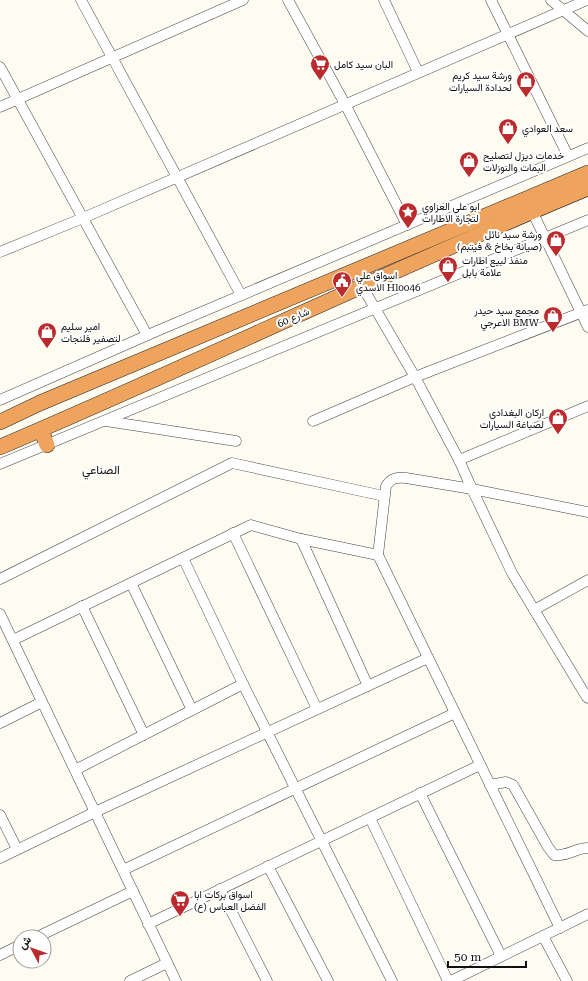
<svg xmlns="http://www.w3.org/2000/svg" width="588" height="981" viewBox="0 0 588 981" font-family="'Roboto Serif',Vazirmatn,serif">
<rect width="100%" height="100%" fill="#fefcf1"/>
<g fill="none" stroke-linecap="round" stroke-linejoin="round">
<defs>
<g id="minor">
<path d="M 81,0 L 241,295"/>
<path d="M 288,0 L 345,104 L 407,225"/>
<path d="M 384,0 L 418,72"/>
<path d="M 491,0 L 568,156"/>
<path d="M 551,0 L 588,31"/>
<path d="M 0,67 L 147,335"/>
<path d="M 0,107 L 243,0"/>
<path d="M 532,211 L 588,327"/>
<path d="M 0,252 L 83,218 L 587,0"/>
<path d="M 362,286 L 415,377 L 459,460 L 472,489 L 512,573 L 586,696 L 588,698"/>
<path d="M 0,400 L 157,331 L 588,148"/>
<path d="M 106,421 L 236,441"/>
<path d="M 313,421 L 415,377 L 588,310"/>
<path d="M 459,460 L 588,406"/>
<path d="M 0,464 L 588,220"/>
<path d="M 233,533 L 317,709"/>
<path d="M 301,539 L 368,686"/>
<path d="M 183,558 L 243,684 L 392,981"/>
<path d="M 0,579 L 232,463 L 384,496"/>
<path d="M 131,583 L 192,710"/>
<path d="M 82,606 L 144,735"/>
<path d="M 534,610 L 588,580"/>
<path d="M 0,614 L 176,981"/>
<path d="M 13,640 L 251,525 L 301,539 L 378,555"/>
<path d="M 0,723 L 42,702"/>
<path d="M 75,770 L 243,684"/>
<path d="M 490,785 L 506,782 L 513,785 L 548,847 L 554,855 C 567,857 575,848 588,848"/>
<path d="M 420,793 L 501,956"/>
<path d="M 0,815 L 17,849"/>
<path d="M 370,818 L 448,981"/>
<path d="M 0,858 L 95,812 L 428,658"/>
<path d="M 268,866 L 328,981"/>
<path d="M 123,870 L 455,713"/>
<path d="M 220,889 L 267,981"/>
<path d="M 148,924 L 480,765"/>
<path d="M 560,928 L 378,555 L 386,486 C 391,478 397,477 406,478 L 472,489 L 588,512"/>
<path d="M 543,936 L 567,981"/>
<path d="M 37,937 L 133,891"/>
<path d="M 0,955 L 20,945"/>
<path d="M 130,981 L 167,963"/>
<path d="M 451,981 L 588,914"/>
</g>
<g id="highway">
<path d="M 0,422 L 40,403 L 588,173"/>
<path d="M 41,430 L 47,445"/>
<path d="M 0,447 C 197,363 390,270 588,188"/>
</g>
</defs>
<use href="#minor" stroke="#424242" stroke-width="11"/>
<use href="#highway" stroke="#202020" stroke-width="16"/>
<use href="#minor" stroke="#fff" stroke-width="10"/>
<use href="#highway" stroke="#efa45e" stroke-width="15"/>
</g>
<defs>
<symbol id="supermarket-pin" viewBox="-11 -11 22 30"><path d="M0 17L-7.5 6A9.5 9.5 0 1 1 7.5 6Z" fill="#bb2b2e" stroke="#fff"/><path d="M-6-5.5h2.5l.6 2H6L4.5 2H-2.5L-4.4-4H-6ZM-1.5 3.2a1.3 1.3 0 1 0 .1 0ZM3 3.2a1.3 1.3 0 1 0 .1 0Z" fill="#fff"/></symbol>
<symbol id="shop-pin" viewBox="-11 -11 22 30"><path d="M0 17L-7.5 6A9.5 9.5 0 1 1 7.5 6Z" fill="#bb2b2e" stroke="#fff"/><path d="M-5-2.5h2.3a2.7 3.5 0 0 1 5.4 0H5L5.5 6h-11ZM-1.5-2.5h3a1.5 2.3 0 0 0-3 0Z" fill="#fff"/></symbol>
<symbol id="sight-pin" viewBox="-11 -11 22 30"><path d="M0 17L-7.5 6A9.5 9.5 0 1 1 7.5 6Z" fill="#bb2b2e" stroke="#fff"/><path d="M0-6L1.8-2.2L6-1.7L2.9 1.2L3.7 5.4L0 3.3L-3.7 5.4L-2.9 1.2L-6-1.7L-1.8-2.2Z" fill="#fff"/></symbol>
<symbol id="civic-pin" viewBox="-11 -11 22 30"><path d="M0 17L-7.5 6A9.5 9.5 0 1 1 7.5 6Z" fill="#bb2b2e" stroke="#fff"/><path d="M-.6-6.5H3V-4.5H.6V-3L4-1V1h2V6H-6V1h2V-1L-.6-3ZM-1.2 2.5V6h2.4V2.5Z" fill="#fff"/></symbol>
</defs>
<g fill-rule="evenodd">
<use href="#supermarket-pin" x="309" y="53" width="22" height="30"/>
<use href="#shop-pin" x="515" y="70" width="22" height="30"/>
<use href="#shop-pin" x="497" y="117" width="22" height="30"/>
<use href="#shop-pin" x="458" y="150" width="22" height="30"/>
<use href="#sight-pin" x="397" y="201" width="22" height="30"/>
<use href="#shop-pin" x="545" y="229" width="22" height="30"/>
<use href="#shop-pin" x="437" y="255" width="22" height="30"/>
<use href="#civic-pin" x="331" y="270" width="22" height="30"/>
<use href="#shop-pin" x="542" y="305" width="22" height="30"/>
<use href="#shop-pin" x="36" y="321" width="22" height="30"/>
<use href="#shop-pin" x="547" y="407" width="22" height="30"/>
<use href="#supermarket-pin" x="169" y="889" width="22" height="30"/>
</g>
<g text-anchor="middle" stroke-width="4" stroke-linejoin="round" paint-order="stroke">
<g font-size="10" fill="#0f0f0f" stroke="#fff" text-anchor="start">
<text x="334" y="68">البان سيد كامل</text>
<text x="512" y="79" text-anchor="end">ورشة سيد كريم<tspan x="512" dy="12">لحدادة السيارات</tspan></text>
<text x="522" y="132">سعد العوادي</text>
<text x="483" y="159">خدمات ديزل لتصليح<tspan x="483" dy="12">البمات والنوزلات</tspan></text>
<text x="422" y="210">ابو علي العزاوي<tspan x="422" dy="12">لتجارة الاطارات</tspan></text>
<text x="542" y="238" text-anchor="end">ورشة سيد نائل<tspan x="542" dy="12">(صيانة بخاخ &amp; فيتبم)</tspan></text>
<text x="462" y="264">منفذ لبيع اطارات<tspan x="462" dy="12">علامة بابل</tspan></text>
<text x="356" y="279">اسواق علي<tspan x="356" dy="12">الاسدي Hl0046</tspan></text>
<text x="539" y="314" text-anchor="end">مجمع سيد حيدر<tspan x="539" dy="12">الاعرجي BMW</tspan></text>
<text x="61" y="330">امير سليم<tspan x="61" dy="12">لتصفير فلنجات</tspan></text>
<text x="544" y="416" text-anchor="end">اركان البغدادي<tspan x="544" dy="12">لصباغة السيارات</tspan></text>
<text x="194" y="898">اسواق بركات ابا<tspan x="194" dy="12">الفضل العباس (ع)</tspan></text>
</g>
<g font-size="10" fill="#0f0f0f" stroke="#fff">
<text transform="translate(293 317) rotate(-24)" y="4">شارع 60</text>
</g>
<g font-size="12" fill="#0f0f0f" stroke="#fff">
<text x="101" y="474">الصناعي</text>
</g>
</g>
<g transform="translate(32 949) rotate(311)"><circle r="19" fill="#ffffff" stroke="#9f9f9f"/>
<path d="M0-3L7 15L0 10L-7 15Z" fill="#bb2b2e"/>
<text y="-6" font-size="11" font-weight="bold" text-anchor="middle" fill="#0f0f0f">ش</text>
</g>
<path d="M448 961v6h78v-6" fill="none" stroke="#0f0f0f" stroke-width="2"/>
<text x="454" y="961" font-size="12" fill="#0f0f0f" stroke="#ffffff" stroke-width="3" paint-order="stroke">50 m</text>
</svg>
